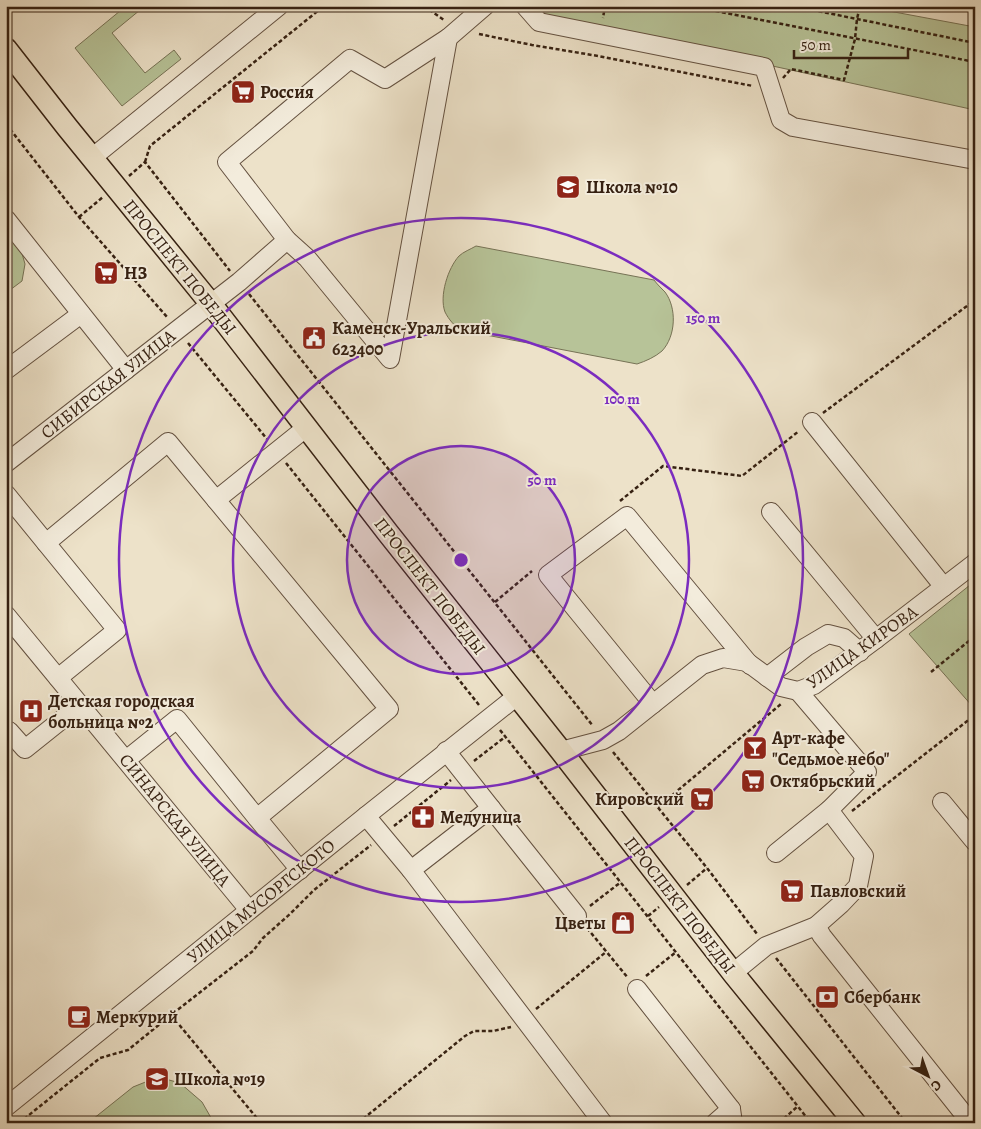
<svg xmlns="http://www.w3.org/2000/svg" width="981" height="1129" viewBox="0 0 981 1129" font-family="Alegreya,serif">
<rect width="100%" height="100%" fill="#ede2c9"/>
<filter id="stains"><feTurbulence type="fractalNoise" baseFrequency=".004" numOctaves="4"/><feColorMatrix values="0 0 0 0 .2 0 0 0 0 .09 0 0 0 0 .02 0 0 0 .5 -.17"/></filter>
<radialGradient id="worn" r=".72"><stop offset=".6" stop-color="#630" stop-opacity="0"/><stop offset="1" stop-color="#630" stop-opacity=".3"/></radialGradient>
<g fill="#b7c398" stroke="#767255">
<path d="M 126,6 L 137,6 L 140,10 L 112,33 L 145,73 L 174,50 L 181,59 L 122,106 L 75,48 Z"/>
<path d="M 540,6 L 862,6 L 975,27 L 975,110 L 547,17 Z"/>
<path d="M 6,235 L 21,250 L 25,264 L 22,281 L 6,293 Z"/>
<path d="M 476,246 L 654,280 C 657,284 661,288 665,292 C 677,308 676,336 662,351 C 655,357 646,361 637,364 L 460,330 C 454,325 449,320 445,312 C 439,296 448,268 459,256 C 463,252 471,249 476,246 Z"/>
<path d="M 975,581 L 975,705 L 973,707 L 909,634 Z"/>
<path d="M 158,1077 L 180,1083 L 202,1102 L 214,1123 L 88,1123 L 133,1087 Z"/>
</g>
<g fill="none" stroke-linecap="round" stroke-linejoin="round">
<defs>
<g id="minor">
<path d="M 525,6 L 539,22 L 764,67 L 781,120 L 793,127 L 975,160"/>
<path d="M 93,157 L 279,6"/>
<path d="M 6,219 L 126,370"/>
<path d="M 287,240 L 307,258 L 390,359 L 448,38"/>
<path d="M 6,370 L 81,314"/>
<path d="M 812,422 L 944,587"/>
<path d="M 6,463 L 239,282 L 287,240 L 227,162 L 350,59 L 385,79 L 448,38 L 485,6"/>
<path d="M 6,494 L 117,630 L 58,678"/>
<path d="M 216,500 L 307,427"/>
<path d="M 771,512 L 876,639"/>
<path d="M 46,543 L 168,442 L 389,709 L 257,818 L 177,719 L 126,760"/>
<path d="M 6,615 L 249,910"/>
<path d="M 767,677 L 806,647 L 828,634 L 844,638 L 860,652"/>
<path d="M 653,704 L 548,575 L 627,516 L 750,665"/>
<path d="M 9,731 L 25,749 L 80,705"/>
<path d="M 561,751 L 603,740 L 619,731 L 702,665 L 723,658 L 747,662 L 781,687 L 798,691 L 814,685 L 876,639 L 975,563"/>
<path d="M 942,802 L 975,842"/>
<path d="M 491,808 L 577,916"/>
<path d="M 366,816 L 411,870 L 603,1123"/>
<path d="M 257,818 L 300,870"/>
<path d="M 776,853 L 829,810"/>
<path d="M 411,870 L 491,808 L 446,751"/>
<path d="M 816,926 L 822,936 L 971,1123"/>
<path d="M 733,973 L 766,946 L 816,926 L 841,904 L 858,886 L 864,856 L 829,810 L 867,772 L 798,691"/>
<path d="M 637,989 L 731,1109 L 733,1123"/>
<path d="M 6,1107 L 366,816 L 517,696"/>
<path d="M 715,1123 L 731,1109"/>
</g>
<path id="major" d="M 6,49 L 67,127 L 211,304 L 388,533 L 561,751 L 733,973 L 855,1123"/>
</defs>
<use href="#minor" stroke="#645140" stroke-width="20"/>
<use href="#major" stroke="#362112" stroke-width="24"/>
<g stroke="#362112" stroke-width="2.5" stroke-dasharray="4 2.5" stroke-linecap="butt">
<path d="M 424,6 L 444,20"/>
<path d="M 600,6 L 604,12 L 603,18"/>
<path d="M 690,6 L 975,62"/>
<path d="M 800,6 L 803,8 L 975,43"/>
<path d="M 479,34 L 532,45 L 598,56 L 753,86"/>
<path d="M 783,78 L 791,69 L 844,80 L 855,39 L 857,19 L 860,6"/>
<path d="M 6,124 L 79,217 L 167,317"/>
<path d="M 145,162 L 150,146 L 324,6"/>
<path d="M 129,176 L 145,162 L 230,271"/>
<path d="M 79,217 L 103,197"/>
<path d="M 249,294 L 593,726"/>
<path d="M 188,343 L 267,439"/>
<path d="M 823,413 L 975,300"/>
<path d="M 286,463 L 479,705"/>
<path d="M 620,501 L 663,466 L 742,476 L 799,431"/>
<path d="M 495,602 L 532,571"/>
<path d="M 931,672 L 975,636"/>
<path d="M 500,730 L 811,1123"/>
<path d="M 613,752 L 707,868 L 757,934"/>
<path d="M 474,761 L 505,737"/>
<path d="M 658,807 L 781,704"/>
<path d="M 852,811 L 975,715"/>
<path d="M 394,826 L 451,780"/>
<path d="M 687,885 L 707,868"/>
<path d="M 590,906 L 621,882"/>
<path d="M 648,916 L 659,907"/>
<path d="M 587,928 L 628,978"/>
<path d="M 776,958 L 906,1123"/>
<path d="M 646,976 L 676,952"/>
<path d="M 536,1009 L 606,952"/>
<path d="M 19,1123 L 100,1058 L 128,1050 L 171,1015"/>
<path d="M 261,1123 L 171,1015 L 253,951 L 263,938 L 290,914 L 314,890 L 371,845"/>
<path d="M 358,1123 L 465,1036 L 474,1031 L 493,1031 L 511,1027"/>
<path d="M 779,1123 L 798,1106"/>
</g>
<use href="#minor" stroke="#f3ecdc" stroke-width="18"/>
<use href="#major" stroke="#ede2c9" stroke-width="21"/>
</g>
<circle cx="461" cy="560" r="114" fill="#7b2cbf" fill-opacity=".12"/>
<g fill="none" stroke="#7b2cbf" stroke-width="2.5">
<circle cx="461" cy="560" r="114"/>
<circle cx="461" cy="560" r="228"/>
<circle cx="461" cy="560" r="342"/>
</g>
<defs>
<symbol id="supermarket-square" viewBox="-11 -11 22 22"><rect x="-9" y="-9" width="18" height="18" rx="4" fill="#8f2418" stroke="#f3ecdc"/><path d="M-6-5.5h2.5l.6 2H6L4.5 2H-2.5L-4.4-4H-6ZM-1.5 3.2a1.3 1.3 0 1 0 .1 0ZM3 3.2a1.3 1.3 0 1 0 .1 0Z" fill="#fff"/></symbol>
<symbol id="school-square" viewBox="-11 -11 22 22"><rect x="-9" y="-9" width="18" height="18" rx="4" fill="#8f2418" stroke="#f3ecdc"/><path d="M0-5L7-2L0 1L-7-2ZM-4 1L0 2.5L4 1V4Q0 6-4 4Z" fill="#fff"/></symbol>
<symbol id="civic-square" viewBox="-11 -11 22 22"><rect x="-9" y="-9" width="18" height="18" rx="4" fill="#8f2418" stroke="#f3ecdc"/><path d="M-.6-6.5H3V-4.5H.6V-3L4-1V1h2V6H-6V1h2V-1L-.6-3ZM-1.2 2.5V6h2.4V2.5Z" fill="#fff"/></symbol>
<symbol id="hospital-square" viewBox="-11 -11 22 22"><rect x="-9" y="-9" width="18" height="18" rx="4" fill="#8f2418" stroke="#f3ecdc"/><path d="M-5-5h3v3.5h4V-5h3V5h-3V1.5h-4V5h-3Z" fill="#fff"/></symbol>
<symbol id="bar-square" viewBox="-11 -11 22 22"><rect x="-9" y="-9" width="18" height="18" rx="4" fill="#8f2418" stroke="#f3ecdc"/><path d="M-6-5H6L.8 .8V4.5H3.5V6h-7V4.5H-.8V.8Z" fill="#fff"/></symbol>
<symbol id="pharmacy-square" viewBox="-11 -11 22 22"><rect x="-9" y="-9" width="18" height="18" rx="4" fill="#8f2418" stroke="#f3ecdc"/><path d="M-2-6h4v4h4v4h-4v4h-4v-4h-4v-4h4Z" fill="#fff"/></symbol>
<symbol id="shop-square" viewBox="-11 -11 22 22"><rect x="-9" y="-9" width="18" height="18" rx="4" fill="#8f2418" stroke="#f3ecdc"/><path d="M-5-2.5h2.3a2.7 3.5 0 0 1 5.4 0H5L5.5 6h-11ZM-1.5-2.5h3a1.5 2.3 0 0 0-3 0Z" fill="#fff"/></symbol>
<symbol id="bank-square" viewBox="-11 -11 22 22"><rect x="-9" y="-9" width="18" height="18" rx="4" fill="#8f2418" stroke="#f3ecdc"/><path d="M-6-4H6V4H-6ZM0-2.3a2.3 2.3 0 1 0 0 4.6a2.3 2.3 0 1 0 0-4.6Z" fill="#fff"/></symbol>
<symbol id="cafe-square" viewBox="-11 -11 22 22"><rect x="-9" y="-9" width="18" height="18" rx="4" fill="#8f2418" stroke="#f3ecdc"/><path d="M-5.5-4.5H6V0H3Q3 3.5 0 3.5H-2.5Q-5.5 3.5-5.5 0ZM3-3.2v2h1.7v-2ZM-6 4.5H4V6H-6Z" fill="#fff"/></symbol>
</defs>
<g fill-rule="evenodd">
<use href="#supermarket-square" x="229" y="78" width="28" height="28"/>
<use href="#school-square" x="554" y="173" width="28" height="28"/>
<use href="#supermarket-square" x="92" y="259" width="28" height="28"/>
<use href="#civic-square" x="300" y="324" width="28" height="28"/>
<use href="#hospital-square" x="17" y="697" width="28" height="28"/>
<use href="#bar-square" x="741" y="734" width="28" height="28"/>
<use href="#supermarket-square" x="739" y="767" width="28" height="28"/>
<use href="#supermarket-square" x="688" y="785" width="28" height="28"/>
<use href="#pharmacy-square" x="409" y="803" width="28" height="28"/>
<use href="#supermarket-square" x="778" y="877" width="28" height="28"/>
<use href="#shop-square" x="609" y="909" width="28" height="28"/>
<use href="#bank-square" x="813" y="983" width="28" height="28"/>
<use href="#cafe-square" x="65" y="1003" width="28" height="28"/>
<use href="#school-square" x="143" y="1065" width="28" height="28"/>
</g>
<g text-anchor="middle" stroke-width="4" stroke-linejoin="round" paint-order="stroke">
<g font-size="18" font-weight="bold" fill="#362112" stroke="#f3ecdc" text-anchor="start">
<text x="260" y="98">Россия</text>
<text x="586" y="193">Школа №10</text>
<text x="124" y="279">НЗ</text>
<text x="332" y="334">Каменск-Уральский<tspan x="332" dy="21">623400</tspan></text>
<text x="48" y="707">Детская городская<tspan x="48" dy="21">больница №2</tspan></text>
<text x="772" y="744">Арт-кафе<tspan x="772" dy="21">"Седьмое небо"</tspan></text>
<text x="770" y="787">Октябрьский</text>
<text x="684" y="805" text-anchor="end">Кировский</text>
<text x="440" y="823">Медуница</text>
<text x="810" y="897">Павловский</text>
<text x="606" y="929" text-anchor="end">Цветы</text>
<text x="844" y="1003">Сбербанк</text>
<text x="96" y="1023">Меркурий</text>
<text x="174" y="1085">Школа №19</text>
</g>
<g font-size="18" fill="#362112" stroke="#f3ecdc">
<text transform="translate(180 267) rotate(51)" y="6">ПРОСПЕКТ ПОБЕДЫ</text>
<text transform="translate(108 384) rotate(-38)" y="6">СИБИРСКАЯ УЛИЦА</text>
<text transform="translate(430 586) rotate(52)" y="6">ПРОСПЕКТ ПОБЕДЫ</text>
<text transform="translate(862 647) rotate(-35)" y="6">УЛИЦА КИРОВА</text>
<text transform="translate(175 820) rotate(51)" y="6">СИНАРСКАЯ УЛИЦА</text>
<text transform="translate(261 901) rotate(-39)" y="6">УЛИЦА МУСОРГСКОГО</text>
<text transform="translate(680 905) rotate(52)" y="6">ПРОСПЕКТ ПОБЕДЫ</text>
</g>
</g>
<circle cx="461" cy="560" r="8" fill="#7b2cbf" stroke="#f3ecdc" stroke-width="2.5"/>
<g font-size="15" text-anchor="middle" font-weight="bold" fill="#7b2cbf" stroke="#f3ecdc" stroke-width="4" stroke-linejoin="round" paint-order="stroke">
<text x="703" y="323">150 m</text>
<text x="622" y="404">100 m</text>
<text x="542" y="485">50 m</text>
</g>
<rect width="981" height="1129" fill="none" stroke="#ede2c9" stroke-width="25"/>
<rect x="8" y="8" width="966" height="1114" fill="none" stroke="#362112" stroke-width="2.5"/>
<rect x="12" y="12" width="956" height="1104" fill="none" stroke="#362112"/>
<g transform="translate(928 1076) rotate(139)" stroke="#f3ecdc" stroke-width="4" paint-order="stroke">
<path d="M0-4L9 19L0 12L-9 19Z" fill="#362112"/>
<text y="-8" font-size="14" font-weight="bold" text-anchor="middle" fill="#362112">С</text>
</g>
<path d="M794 50v8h114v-8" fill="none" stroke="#362112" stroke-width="2.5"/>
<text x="801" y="50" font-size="15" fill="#362112" stroke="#f3ecdc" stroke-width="4" paint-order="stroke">50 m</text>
<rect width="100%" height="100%" filter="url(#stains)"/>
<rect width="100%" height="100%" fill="url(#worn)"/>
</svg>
